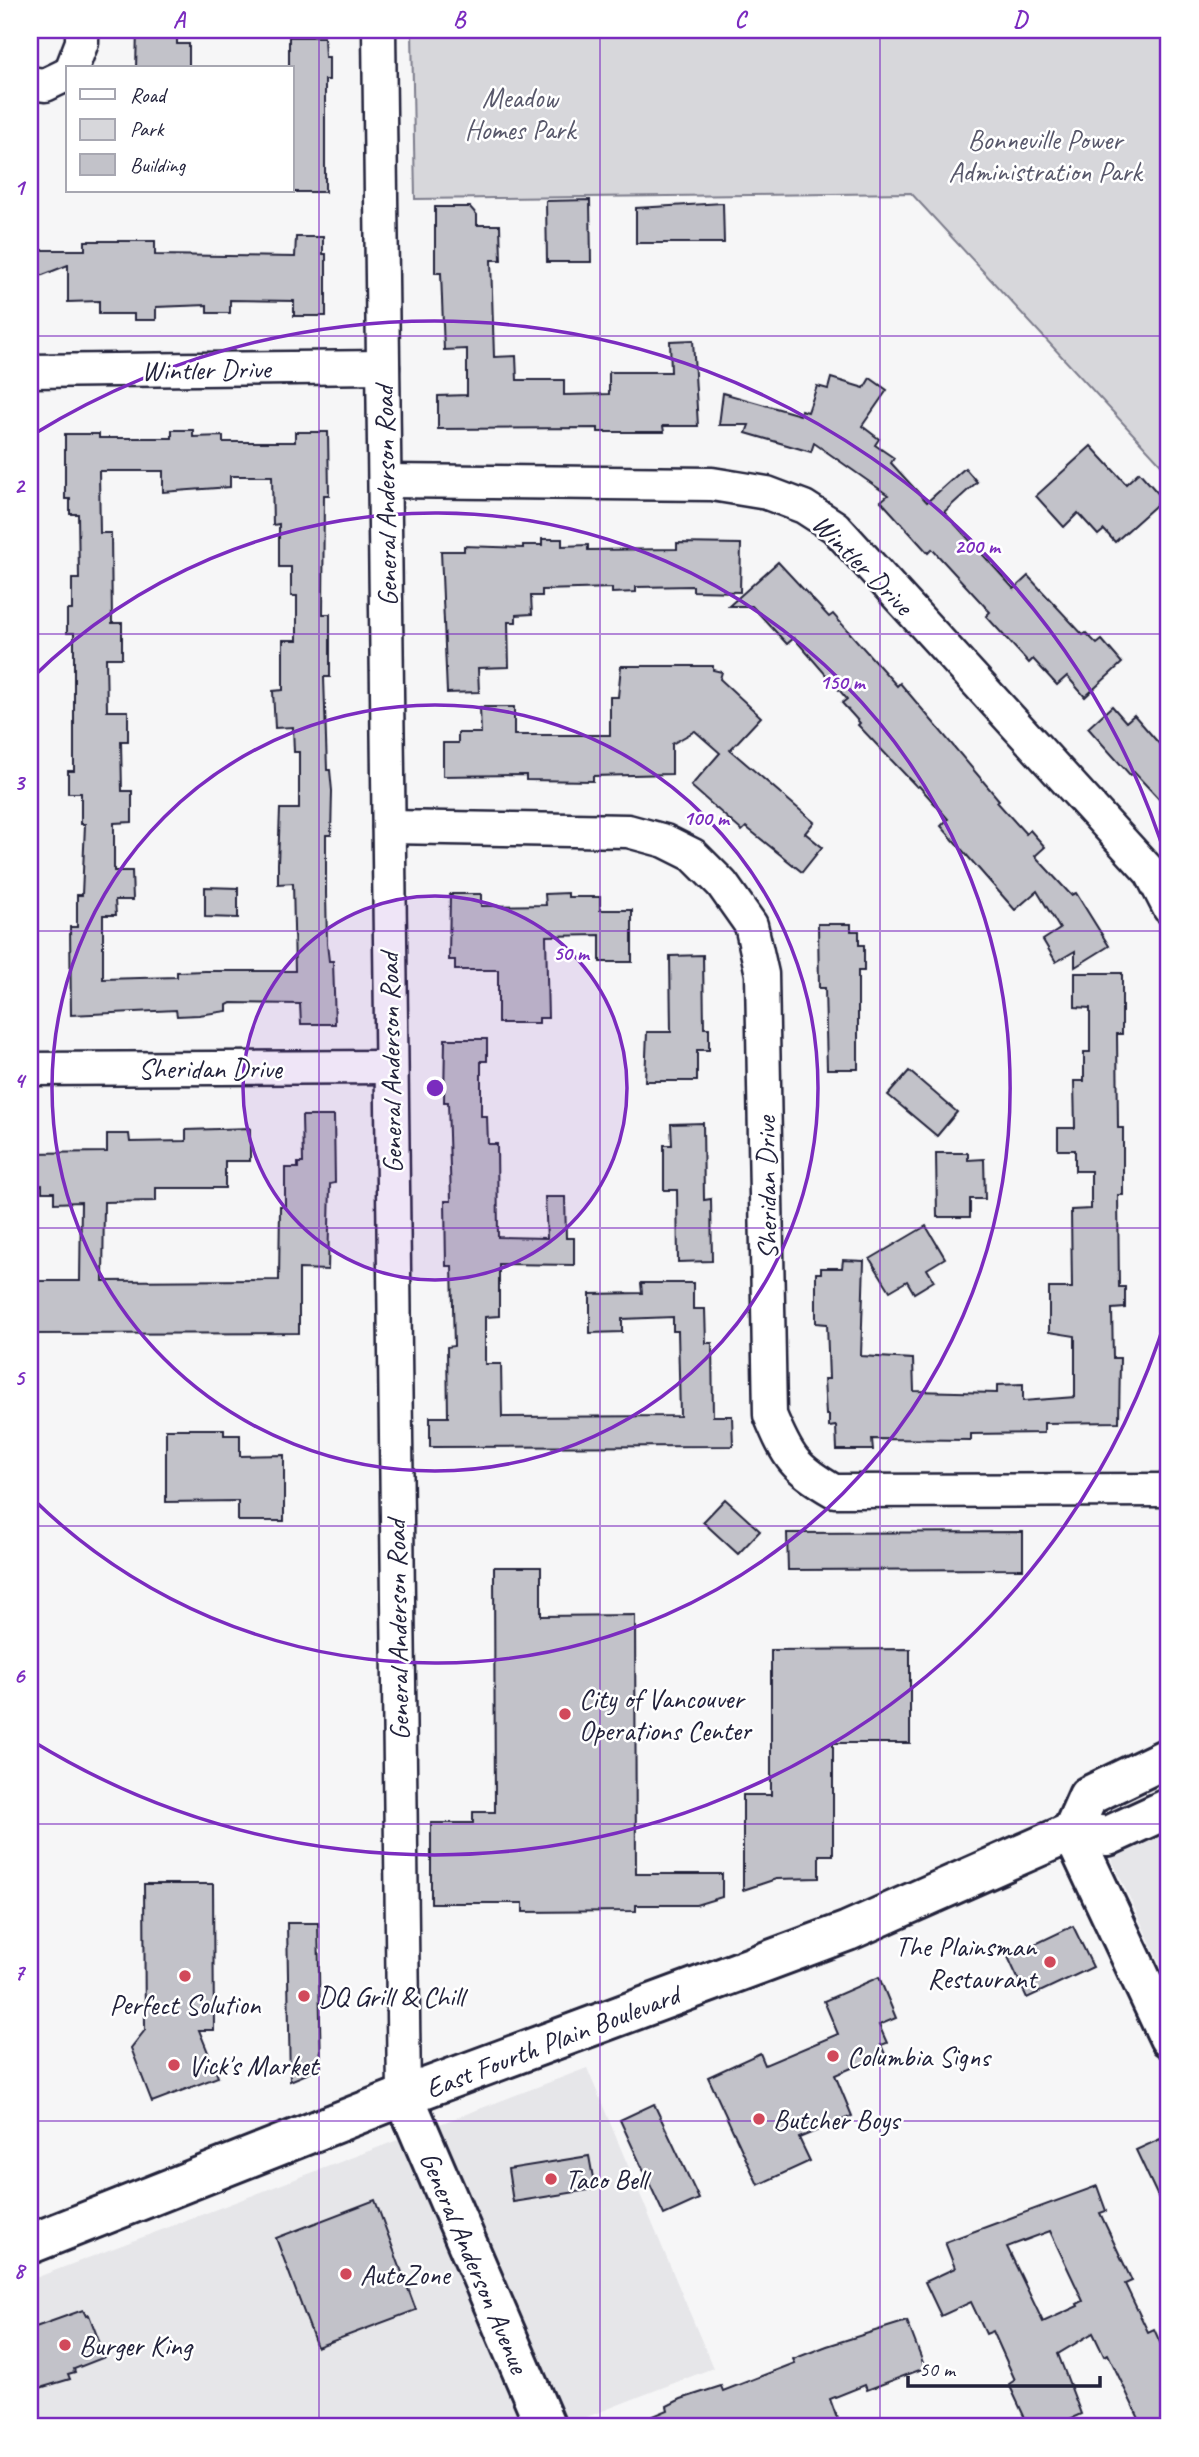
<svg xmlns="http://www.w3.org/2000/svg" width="1199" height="2457" viewBox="0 0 1199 2457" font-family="Caveat,sans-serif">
<rect width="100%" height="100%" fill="#f6f6f7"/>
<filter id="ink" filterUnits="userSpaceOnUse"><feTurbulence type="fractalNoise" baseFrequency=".0143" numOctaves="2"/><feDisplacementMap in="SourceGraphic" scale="14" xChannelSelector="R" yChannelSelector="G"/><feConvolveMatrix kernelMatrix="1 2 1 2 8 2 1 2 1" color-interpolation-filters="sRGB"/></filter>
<g filter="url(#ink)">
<g fill="#e6e6e9">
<path d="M 1169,1831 L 1169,1983 L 1111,1858 Z"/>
<path d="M 587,2068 L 713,2368 L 561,2427 L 30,2427 L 30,2280 Z"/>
</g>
<path fill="#d7d7db" stroke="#7c7c8b" stroke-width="2" d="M 412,30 L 1169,30 L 1169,473 L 911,193 L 415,199 Z"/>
<g fill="#c2c2c9" stroke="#22223b" stroke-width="2" fill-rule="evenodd">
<path d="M 137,30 L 177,30 L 177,44 L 189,44 L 189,68 L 136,68 Z"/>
<path d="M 289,37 L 324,37 L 325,57 L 329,57 L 329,80 L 325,80 L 325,192 L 292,192 L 292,68 L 289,68 Z"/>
<path d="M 590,200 L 591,262 L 547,262 L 546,201 Z"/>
<path d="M 723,203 L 724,243 L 636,243 L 636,208 Z"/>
<path d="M 435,207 L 470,207 L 477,215 L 477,225 L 500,225 L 501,260 L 491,260 L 494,357 L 516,356 L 517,380 L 564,380 L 564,395 L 609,394 L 609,372 L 671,372 L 670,341 L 693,340 L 698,426 L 663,426 L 664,432 L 598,432 L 598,428 L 438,429 L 438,396 L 467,395 L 467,349 L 444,350 L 441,273 L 435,273 Z"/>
<path d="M 296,237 L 323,237 L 323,254 L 326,254 L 326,316 L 294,316 L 294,301 L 230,300 L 230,313 L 207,313 L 207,305 L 156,307 L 156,320 L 134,320 L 134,314 L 99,314 L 99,301 L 68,302 L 68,265 L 30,280 L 30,250 L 85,250 L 85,241 L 155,241 L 155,255 L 295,257 Z"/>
<path d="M 831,378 L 864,388 L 870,378 L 887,390 L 862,426 L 879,439 L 875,445 L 894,458 L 891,463 L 927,502 L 965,468 L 977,482 L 944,512 L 1014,589 L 1028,576 L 1083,635 L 1086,633 L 1097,644 L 1102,640 L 1122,663 L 1085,697 L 1067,676 L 1057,685 L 1033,659 L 1029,663 L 986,616 L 990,612 L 932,549 L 928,553 L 881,501 L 888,495 L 814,443 L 811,452 L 746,433 L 749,425 L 719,425 L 723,393 L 800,415 L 801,410 L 808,412 L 817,386 L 828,389 Z"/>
<path d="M 172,430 L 193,430 L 193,437 L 223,436 L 223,442 L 295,442 L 295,432 L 328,432 L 329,495 L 324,495 L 323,614 L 330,614 L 330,677 L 324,677 L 327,770 L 330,770 L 332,791 L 331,835 L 326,835 L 326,893 L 327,944 L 329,961 L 333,961 L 335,1024 L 301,1024 L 300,1004 L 231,1003 L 227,1005 L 227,1011 L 199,1015 L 177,1016 L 176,1010 L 71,1015 L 70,927 L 77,927 L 77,895 L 82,895 L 85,824 L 81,824 L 81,793 L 68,793 L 68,771 L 74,771 L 74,633 L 67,633 L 67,610 L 72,610 L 72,579 L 79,579 L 78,514 L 70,514 L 70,499 L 65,499 L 65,434 L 99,434 L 99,438 L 172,438 ZM 99,471 L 163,471 L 163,492 L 230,487 L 230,476 L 272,476 L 273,525 L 279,524 L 279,567 L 291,567 L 291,596 L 297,596 L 297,640 L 283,640 L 283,690 L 273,691 L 275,728 L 293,727 L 294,752 L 299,752 L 299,809 L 280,809 L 278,864 L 278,884 L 293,883 L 295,971 L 205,971 L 177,972 L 177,977 L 103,979 L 103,915 L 116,915 L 115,900 L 133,900 L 132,871 L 114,871 L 114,823 L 132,822 L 132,791 L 122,791 L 121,741 L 128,741 L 128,711 L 107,711 L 106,658 L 122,658 L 122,623 L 112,623 L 111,533 L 100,533 Z"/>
<path d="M 1091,446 L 1126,484 L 1139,472 L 1163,499 L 1115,542 L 1104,530 L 1098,535 L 1078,513 L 1064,527 L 1036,496 Z"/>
<path d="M 542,539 L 562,539 L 562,546 L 588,545 L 588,550 L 677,549 L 677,543 L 741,544 L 740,592 L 693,591 L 693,586 L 636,587 L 636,592 L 612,593 L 612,588 L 542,590 L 542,596 L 531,596 L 532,614 L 516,615 L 516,622 L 508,622 L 509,667 L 478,668 L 479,692 L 447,693 L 441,551 L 464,551 L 464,546 L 523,548 L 523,545 L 542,545 Z"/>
<path d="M 778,562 L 829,617 L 833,614 L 897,686 L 900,683 L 999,800 L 997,802 L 1026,834 L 1030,830 L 1045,847 L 1035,856 L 1071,895 L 1076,893 L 1109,946 L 1075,967 L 1075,951 L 1056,962 L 1043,940 L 1060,929 L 1037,891 L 1015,910 L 941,826 L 948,819 L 919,786 L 917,787 L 858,725 L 860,723 L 842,703 L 847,699 L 794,638 L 787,644 L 752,606 L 729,606 Z"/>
<path d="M 621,666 L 713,666 L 713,670 L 722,672 L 720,679 L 761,717 L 730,750 L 814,822 L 805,833 L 822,847 L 802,872 L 746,827 L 742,831 L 691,786 L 720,753 L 695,731 L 672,744 L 672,774 L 593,776 L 593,781 L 526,780 L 526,775 L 443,776 L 443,743 L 458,743 L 458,733 L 481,733 L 480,707 L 514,707 L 514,735 L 610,735 L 610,697 L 618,697 Z"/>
<path d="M 1112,706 L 1126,722 L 1134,715 L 1169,755 L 1169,810 L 1134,772 L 1130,775 L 1088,728 Z"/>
<path d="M 205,887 L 238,888 L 238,918 L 205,917 Z"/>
<path d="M 568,893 L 568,897 L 600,897 L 600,910 L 632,910 L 632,962 L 600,962 L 600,935 L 546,936 L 548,1018 L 539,1018 L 539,1023 L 498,1023 L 498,970 L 455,970 L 455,960 L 449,960 L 450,894 L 481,894 L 481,906 L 546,905 L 545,894 Z"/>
<path d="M 818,924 L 851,924 L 851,931 L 859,931 L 859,945 L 864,945 L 864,971 L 858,971 L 858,1069 L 827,1069 L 825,988 L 819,988 Z"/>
<path d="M 703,955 L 704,1028 L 709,1028 L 709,1050 L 697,1050 L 697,1081 L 645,1081 L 647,1032 L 671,1032 L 670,956 Z"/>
<path d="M 1075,973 L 1122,973 L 1122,1034 L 1117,1034 L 1118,1128 L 1123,1128 L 1123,1195 L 1118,1195 L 1119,1287 L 1125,1287 L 1125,1308 L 1112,1309 L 1113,1358 L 1120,1358 L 1119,1422 L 1044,1423 L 1044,1433 L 971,1434 L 971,1440 L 872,1439 L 873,1450 L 837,1450 L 836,1426 L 829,1427 L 829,1415 L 826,1415 L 824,1379 L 829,1379 L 827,1324 L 816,1323 L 816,1273 L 821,1273 L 821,1268 L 842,1268 L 843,1260 L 864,1261 L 861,1356 L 913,1359 L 914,1391 L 997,1393 L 997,1385 L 1023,1384 L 1023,1401 L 1075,1397 L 1075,1336 L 1049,1332 L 1049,1288 L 1072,1288 L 1071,1210 L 1091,1209 L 1091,1171 L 1075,1171 L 1075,1150 L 1058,1150 L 1058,1128 L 1075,1128 L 1074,1081 L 1084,1081 L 1084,1052 L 1090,1052 L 1090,1008 L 1075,1007 Z"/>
<path d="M 445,1039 L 487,1039 L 487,1061 L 481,1061 L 481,1116 L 487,1116 L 488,1144 L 497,1144 L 498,1237 L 547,1238 L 545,1197 L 565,1197 L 566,1238 L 574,1238 L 574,1265 L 499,1264 L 499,1316 L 485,1317 L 485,1364 L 501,1364 L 502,1417 L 680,1416 L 678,1331 L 673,1331 L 673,1317 L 622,1319 L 622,1332 L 590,1333 L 590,1294 L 642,1293 L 641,1283 L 693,1283 L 693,1309 L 705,1309 L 706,1343 L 712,1343 L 713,1416 L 732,1416 L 733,1446 L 430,1447 L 430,1417 L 448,1417 L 447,1347 L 454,1346 L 452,1266 L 446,1266 L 445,1201 L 451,1201 L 448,1102 L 444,1102 Z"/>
<path d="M 909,1071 L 957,1112 L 937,1136 L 888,1095 Z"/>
<path d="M 302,1116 L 334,1116 L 335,1183 L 330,1184 L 328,1270 L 299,1269 L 299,1333 L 30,1334 L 30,1281 L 80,1281 L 81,1202 L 54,1203 L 54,1192 L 42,1192 L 42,1185 L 30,1186 L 30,1153 L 107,1152 L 107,1134 L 129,1134 L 130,1142 L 186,1141 L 186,1130 L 250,1128 L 250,1161 L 225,1161 L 225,1188 L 156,1188 L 156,1201 L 104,1202 L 103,1281 L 279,1280 L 280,1206 L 285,1206 L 285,1168 L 298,1168 L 298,1163 L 303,1163 Z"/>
<path d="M 703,1123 L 704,1200 L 711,1199 L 712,1261 L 678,1262 L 677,1190 L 664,1190 L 664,1145 L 672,1145 L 671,1124 Z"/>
<path d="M 936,1153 L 968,1153 L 968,1160 L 984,1159 L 985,1199 L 970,1199 L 970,1217 L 937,1217 Z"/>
<path d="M 926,1226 L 945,1258 L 927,1269 L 934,1281 L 914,1293 L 907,1281 L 890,1291 L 870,1259 Z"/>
<path d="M 166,1429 L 224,1429 L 224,1435 L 240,1435 L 240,1456 L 284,1455 L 284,1521 L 238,1521 L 238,1501 L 166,1502 Z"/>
<path d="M 725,1499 L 760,1531 L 738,1554 L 703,1522 Z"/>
<path d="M 1023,1532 L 1023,1569 L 788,1570 L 787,1533 Z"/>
<path d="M 494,1567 L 541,1567 L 541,1616 L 635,1615 L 636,1874 L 722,1874 L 722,1897 L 696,1905 L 636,1905 L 636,1911 L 523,1912 L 523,1903 L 431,1903 L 431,1823 L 473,1823 L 473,1812 L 495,1812 Z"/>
<path d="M 910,1649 L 910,1743 L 833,1743 L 833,1855 L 819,1855 L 819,1878 L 776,1879 L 743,1890 L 743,1795 L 771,1795 L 771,1650 Z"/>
<path d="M 144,1884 L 213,1884 L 214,2030 L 199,2030 L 218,2077 L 152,2102 L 131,2048 L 145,2030 Z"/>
<path d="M 287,1923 L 318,1923 L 321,2068 L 290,2081 Z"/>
<path d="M 1073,1926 L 1093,1967 L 1027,1998 L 1008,1957 Z"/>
<path d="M 879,1977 L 896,2018 L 879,2025 L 887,2043 L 881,2045 L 885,2054 L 835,2075 L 852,2116 L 799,2138 L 810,2161 L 758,2185 L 708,2077 L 760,2053 L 765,2065 L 838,2034 L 824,2001 Z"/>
<path d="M 654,2104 L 699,2199 L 664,2215 L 620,2120 Z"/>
<path d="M 1160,2139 L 1169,2159 L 1169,2220 L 1136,2150 Z"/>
<path d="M 589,2156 L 595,2189 L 513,2202 L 508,2169 Z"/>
<path d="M 1097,2186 L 1106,2211 L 1100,2213 L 1132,2281 L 1125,2284 L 1148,2332 L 1154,2329 L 1169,2362 L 1169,2427 L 1143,2427 L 1108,2354 L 1104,2356 L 1093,2333 L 1058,2354 L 1081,2414 L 1052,2427 L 1029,2427 L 1009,2384 L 1015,2380 L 993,2331 L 986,2334 L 971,2302 L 941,2316 L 925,2282 L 955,2268 L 945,2242 ZM 1050,2231 L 1083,2301 L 1077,2304 L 1078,2306 L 1043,2322 L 1007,2247 Z"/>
<path d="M 375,2200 L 416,2310 L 317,2347 L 276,2238 Z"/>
<path d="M 83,2310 L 86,2316 L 89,2315 L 105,2357 L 74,2369 L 75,2372 L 68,2374 L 70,2379 L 30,2391 L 30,2329 Z"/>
<path d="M 907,2321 L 925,2368 L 867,2390 L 865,2385 L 830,2399 L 840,2427 L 627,2427 L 668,2410 L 667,2406 L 681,2399 L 721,2386 L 723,2391 L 795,2363 L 793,2359 L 827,2346 Z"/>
</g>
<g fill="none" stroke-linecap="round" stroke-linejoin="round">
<defs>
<g id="minor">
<path d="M 379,30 L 404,2096"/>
<path d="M 72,68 L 82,42 L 82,30"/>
<path d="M 30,83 L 45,85 L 68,74"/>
<path d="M 30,371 L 383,367"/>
<path d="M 385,481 L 712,484 L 767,493 L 804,507 L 835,527 L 1151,873 L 1169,908"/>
<path d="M 389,827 L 628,831 L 665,841 L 693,855 L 722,884 L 751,925 L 762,974 L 770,1415 C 788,1458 794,1468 834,1491 L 1169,1490"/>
<path d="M 30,1069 L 390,1067"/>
</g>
<g id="tertiary">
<path d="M 1072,1832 L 1169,2038"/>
<path d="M 404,2096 L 546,2427"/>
</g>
<g id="secondary">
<path d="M 1072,1832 L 1088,1796 L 1169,1757"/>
<path d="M 30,2244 L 404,2096 L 848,1931 L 1072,1832 L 1108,1836 L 1169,1808"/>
</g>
</defs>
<use href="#minor" stroke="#22223b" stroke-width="37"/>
<use href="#tertiary" stroke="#22223b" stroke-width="44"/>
<use href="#secondary" stroke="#22223b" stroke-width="44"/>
<use href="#minor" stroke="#fff" stroke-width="32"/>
<use href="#tertiary" stroke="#fff" stroke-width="38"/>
<use href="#secondary" stroke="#fff" stroke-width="38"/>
</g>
</g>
<path fill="none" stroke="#7b2cbf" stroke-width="2" stroke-opacity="0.55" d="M 319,30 L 319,2427M 600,30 L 600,2427M 880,30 L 880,2427M 30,336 L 1169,336M 30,634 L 1169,634M 30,931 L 1169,931M 30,1228 L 1169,1228M 30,1526 L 1169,1526M 30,1824 L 1169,1824M 30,2121 L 1169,2121"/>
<circle cx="435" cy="1088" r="192" fill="#7b2cbf" fill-opacity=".12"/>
<g fill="none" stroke="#7b2cbf" stroke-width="3.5">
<circle cx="435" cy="1088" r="192"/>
<circle cx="435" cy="1088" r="383"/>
<path d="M32 678A575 575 0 1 1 32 1498"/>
<path d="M1168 1312A767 767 0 0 1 34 1742M34 434A767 767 0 0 1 1168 864"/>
</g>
<g fill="#d1495b" stroke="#fff" stroke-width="2.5">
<circle cx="565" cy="1714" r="7"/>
<circle cx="1050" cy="1962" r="7"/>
<circle cx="185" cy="1976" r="7"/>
<circle cx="304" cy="1996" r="7"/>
<circle cx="833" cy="2056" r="7"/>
<circle cx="174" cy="2065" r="7"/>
<circle cx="759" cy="2119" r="7"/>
<circle cx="551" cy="2179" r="7"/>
<circle cx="346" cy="2274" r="7"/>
<circle cx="65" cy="2345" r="7"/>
</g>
<g text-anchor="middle" stroke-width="5" stroke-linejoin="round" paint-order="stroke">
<g font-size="28" fill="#58586b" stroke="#fff">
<text x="520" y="107">Meadow<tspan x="520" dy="32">Homes Park</tspan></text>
<text x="1045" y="149">Bonneville Power<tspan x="1045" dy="32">Administration Park</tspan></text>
</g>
<g font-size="28" fill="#22223b" stroke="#fff">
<text transform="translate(206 369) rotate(-1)" y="10">Wintler Drive</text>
<text transform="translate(385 496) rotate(-91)" y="10">General Anderson Road</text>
<text transform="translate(863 564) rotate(45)" y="10">Wintler Drive</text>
<text transform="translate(390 1063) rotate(-91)" y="10">General Anderson Road</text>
<text x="210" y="1078">Sheridan Drive</text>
<text transform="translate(766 1188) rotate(-91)" y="10">Sheridan Drive</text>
<text transform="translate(397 1630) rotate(-91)" y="10">General Anderson Road</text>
<text transform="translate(552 2041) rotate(-21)" y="10">East Fourth Plain Boulevard</text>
<text transform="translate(475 2262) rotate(67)" y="10">General Anderson Avenue</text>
</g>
<g font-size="28" fill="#22223b" stroke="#fff" text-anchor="start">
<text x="579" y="1708">City of Vancouver<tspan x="579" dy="32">Operations Center</tspan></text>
<text x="1036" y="1956" text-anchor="end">The Plainsman<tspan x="1036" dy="32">Restaurant</tspan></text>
<text x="318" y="2006">DQ Grill &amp; Chill</text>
<text x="185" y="2014" text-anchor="middle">Perfect Solution</text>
<text x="847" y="2066">Columbia Signs</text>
<text x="188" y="2075">Vick's Market</text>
<text x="773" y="2129">Butcher Boys</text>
<text x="565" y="2189">Taco Bell</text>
<text x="360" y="2284">AutoZone</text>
<text x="79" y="2355">Burger King</text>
</g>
</g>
<circle cx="435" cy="1088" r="10" fill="#7b2cbf" stroke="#fff" stroke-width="3.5"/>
<g font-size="21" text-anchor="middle" font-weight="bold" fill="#7b2cbf" stroke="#fff" stroke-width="5" stroke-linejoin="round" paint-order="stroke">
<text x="977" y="553">200 m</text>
<text x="842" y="689">150 m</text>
<text x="706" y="825">100 m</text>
<text x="571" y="960">50 m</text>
</g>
<rect width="1199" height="2457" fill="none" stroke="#fff" stroke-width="77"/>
<rect x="66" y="66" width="228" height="126" fill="#ffffff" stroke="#a7a7b1" stroke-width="2"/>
<rect x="80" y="89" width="35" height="10" fill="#ffffff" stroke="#a7a7b1" stroke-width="2"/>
<text x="130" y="102" font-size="21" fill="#22223b">Road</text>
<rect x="80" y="119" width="35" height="21" fill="#d7d7db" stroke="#a7a7b1" stroke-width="2"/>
<text x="130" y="136" font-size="21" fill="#22223b">Park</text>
<rect x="80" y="154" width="35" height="21" fill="#c2c2c9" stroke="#a7a7b1" stroke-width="2"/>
<text x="130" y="172" font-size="21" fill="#22223b">Building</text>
<path d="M908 2376v10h192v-10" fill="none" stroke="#22223b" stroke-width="3.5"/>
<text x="919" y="2376" font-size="21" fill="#22223b" stroke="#ffffff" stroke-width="5" paint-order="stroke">50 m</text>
<rect x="38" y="38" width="1122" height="2380" fill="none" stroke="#7b2cbf" stroke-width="2.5"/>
<g font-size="23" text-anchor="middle" font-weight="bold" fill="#7b2cbf">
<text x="179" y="27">A</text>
<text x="459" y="27">B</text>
<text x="740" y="27">C</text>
<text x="1020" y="27">D</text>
<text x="19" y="195">1</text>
<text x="19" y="493">2</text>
<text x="19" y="790">3</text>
<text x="19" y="1088">4</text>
<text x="19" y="1385">5</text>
<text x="19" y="1683">6</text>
<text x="19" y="1980">7</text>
<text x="19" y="2278">8</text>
</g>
</svg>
